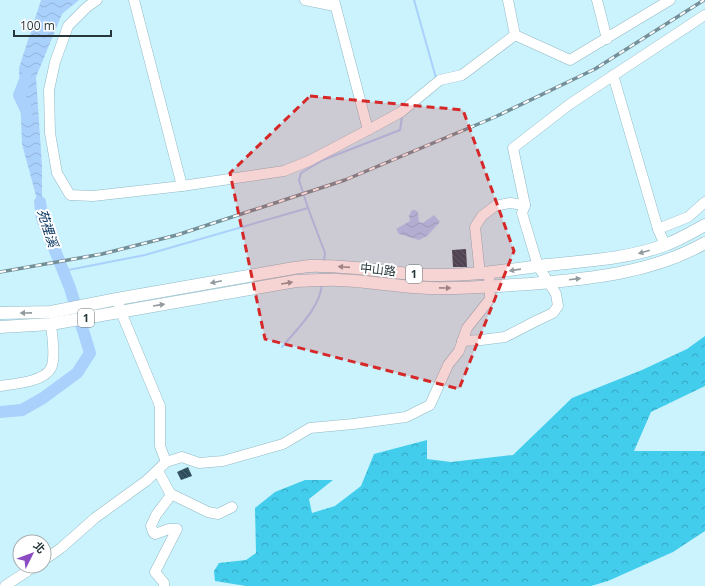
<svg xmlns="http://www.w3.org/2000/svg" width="705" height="586" viewBox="0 0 705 586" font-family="'Open Sans','Noto Sans TC',sans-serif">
<defs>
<pattern id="forest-crowns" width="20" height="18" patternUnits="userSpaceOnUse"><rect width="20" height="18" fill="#42cded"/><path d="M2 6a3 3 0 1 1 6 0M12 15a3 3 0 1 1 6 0" fill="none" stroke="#37a7c1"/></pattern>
<pattern id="water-waves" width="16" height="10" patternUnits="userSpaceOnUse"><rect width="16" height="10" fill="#aad0fc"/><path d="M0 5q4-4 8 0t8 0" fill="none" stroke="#92b3d9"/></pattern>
<pattern id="building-back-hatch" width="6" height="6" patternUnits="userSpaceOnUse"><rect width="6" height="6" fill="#2f4c5d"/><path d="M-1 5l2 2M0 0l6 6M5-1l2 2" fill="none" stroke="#4c6472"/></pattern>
</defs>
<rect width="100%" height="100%" fill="#caf3fe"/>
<path fill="url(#forest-crowns)" d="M 705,336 L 705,386 L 651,412 L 634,451 L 705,451 L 705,531 L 673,552 L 608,581 L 591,586 L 246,586 L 215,581 L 214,571 L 219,563 L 246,560 L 256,553 L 255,508 L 275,492 L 305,480 L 333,480 L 309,499 L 312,513 L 335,506 L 361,486 L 374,454 L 427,440 L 427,459 L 451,462 L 513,455 L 572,398 L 642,370 L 687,349 Z"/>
<g fill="url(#water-waves)">
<path d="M 41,0 L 79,0 L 62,14 L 36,77 L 42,166 L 42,218 L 22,144 L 19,68 Z"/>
<path d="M 412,210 L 415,210 L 418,212 L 419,222 L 423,223 L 434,215 L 440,222 L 427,236 L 419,240 L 399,234 L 396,229 L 410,221 L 409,216 Z"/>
</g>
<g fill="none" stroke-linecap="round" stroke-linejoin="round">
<g stroke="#aad0fc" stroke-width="2">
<path d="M 414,0 L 436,78"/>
<path d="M 308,208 L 299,180 L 301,173 L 323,160 L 400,130 L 402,117 L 404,115"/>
<path d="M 63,271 L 145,255 L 308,208 L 325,253 L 324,261"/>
<path d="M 282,347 C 297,329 320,308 322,284"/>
</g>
<g stroke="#aad0fc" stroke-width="12">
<path d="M 26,78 L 19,95 L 27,112"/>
<path d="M 0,412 L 22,410 L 43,398 L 77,373 L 90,353 L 70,288 L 42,218 L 40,202"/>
</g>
</g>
<g fill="url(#building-back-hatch)">
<path d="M 466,249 L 467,267 L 453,267 L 452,250 Z"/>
<path d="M 188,467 L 192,476 L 181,480 L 177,472 Z"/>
</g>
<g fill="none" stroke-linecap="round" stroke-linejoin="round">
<defs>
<g id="minor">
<path d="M 97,0 L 87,7 L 68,26 L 55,62 L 49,90 L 50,133 L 57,173 L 70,195 L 93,196 L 182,186 L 284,171 L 309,161 L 368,130 L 401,112 L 440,80 L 462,75 L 515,35 L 570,60 L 670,0"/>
<path d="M 134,0 L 182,186"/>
<path d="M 305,0 L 335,6"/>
<path d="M 334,0 L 368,130"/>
<path d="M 508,0 L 515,35"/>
<path d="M 597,0 L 607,39"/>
<path d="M 613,75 L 658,229 L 665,245"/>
<path d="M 658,229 L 688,217 L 705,202"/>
<path d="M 480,274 L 475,227 L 482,216 L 495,206 L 510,203 L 525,205"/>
<path d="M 117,299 L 121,312 L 160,406 L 160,446 L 166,462"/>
<path d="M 462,341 L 481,340 L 505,337 L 536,321 L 553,313 L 558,306 L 556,294 L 538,266 L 522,213 L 525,205 L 513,148 L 570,104 L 705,15"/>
<path d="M 0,386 C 14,384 44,382 51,368 C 56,358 52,335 51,324"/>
<path d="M 158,471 L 171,495 L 156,515 L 151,526 L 153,532 L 155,534 L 169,529 L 177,529 L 155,572 L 164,583 L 164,586"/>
<path d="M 171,494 L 208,512 L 218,514 L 232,507"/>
<path d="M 44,560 L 61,548 L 95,518 L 146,481 L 166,462 L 182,457 L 199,463 L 223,461 L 283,444 L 310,428 L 353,424 L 406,417 L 430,405 L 448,365 L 459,351 L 467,328 L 490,299 L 489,273"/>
<path d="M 5,586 L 35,566"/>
</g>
<g id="major">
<path d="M 0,313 L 51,312 L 117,299 L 294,268 C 303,267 312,265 321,266 C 358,266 394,274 430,275 C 468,276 502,271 539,266 C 581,261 624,260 665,245 C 679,240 692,232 705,225"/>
<path d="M 0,327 L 51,324 L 296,281 C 310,281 325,279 339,280 C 369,281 399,287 429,288 C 463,289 496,286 529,284 C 589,279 652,273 705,243"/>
</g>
</defs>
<use href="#minor" stroke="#92b9c4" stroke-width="11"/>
<use href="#major" stroke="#92b9c4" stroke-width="13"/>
<use href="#minor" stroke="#fff" stroke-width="10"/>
<use href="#major" stroke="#fff" stroke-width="12"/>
<defs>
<path id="rail" d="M 0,272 L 102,254 L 177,235 L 345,180 L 495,117 L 595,69 L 704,0"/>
</defs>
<use href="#rail" stroke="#748f97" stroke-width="3.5"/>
<use href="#rail" stroke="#fff" stroke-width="2" stroke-dasharray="6" stroke-linecap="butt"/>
</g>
<defs><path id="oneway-solid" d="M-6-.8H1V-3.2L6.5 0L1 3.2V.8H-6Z"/></defs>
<g fill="#929a9d">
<use href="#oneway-solid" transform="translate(644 252) rotate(164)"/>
<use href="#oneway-solid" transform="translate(344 267) rotate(-176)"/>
<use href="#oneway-solid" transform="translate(515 270) rotate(172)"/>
<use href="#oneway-solid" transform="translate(575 279) rotate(-7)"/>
<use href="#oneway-solid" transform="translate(216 282) rotate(168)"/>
<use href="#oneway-solid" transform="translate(287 283) rotate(-9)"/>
<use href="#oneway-solid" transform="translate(445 288) rotate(1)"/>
<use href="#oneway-solid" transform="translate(159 305) rotate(-9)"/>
<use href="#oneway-solid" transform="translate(26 313) rotate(179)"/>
</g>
<path fill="#d62828" fill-opacity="0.2" stroke="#d62828" stroke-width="3" stroke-dasharray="8 5" stroke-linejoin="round" d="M 310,96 L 463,110 L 514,251 L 459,389 L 265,339 L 230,173 Z"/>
<g text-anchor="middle" stroke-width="4" stroke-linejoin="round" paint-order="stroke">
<g fill="#fff" stroke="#677276" stroke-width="1">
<rect x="406" y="265" width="16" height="18" rx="3"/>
<rect x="78" y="309" width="16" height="18" rx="3"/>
</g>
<g font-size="11" font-weight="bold" fill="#26363b">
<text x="414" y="278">1</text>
<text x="86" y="322">1</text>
</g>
<g font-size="12" fill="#26363b" stroke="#fff">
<text transform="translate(378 270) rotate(6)" y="4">中山路</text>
</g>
<g font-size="13" font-style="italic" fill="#04325f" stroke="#fff">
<text transform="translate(48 228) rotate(72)" y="5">苑裡溪</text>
</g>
</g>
<g transform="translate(32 554) rotate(48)"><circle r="19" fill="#ffffff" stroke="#a8afb1"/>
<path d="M0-3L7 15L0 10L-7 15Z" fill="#8c4bc0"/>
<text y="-6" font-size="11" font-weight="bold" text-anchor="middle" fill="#26363b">北</text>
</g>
<path d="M14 30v6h97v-6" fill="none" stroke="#26363b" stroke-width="2"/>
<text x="20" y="30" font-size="12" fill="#26363b" stroke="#ffffff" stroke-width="3" paint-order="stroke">100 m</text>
</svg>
